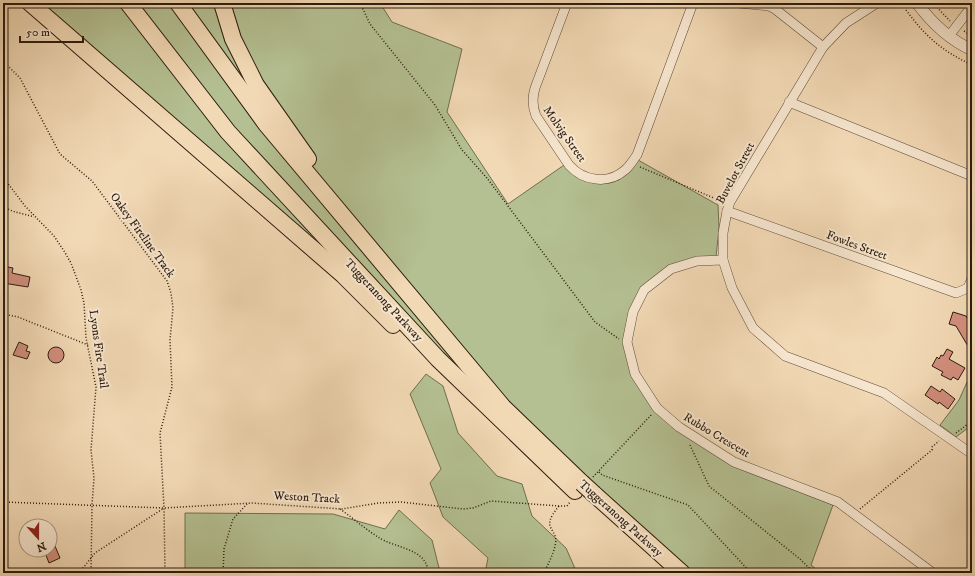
<svg xmlns="http://www.w3.org/2000/svg" width="975" height="576" viewBox="0 0 975 576" font-family="'IM FELL DW Pica',serif">
<rect width="100%" height="100%" fill="#f2d9b5"/>
<filter id="stains"><feTurbulence type="fractalNoise" baseFrequency=".005" numOctaves="4"/><feColorMatrix values="0 0 0 0 .2 0 0 0 0 .09 0 0 0 0 .02 0 0 0 .5 -.17"/></filter>
<radialGradient id="worn" r=".72"><stop offset=".6" stop-color="#630" stop-opacity="0"/><stop offset="1" stop-color="#630" stop-opacity=".3"/></radialGradient>
<g fill="#b4c092" stroke="#706e50">
<path d="M 40,3 L 380,3 L 392,22 L 462,49 L 447,112 L 508,204 L 567,163 L 594,179 L 619,180 L 638,160 L 718,205 L 719,228 L 716,257 L 697,258 L 642,289 L 625,342 L 655,409 L 730,464 L 833,505 L 811,565 L 821,573 L 689,573 L 404,331 Z"/>
<path d="M 972,371 L 972,425 L 956,437 L 940,425 L 959,400 Z"/>
<path d="M 426,374 L 443,386 L 458,433 L 497,476 L 522,484 L 532,516 L 566,548 L 577,573 L 485,573 L 488,558 L 443,517 L 430,483 L 441,469 L 410,394 Z"/>
<path d="M 399,510 L 432,540 L 439,568 L 458,573 L 185,573 L 185,513 L 333,514 L 385,529 Z"/>
</g>
<g fill="#d38f7e" stroke="#2c1c0e">
<path d="M 3,266 L 13,268 L 12,273 L 30,277 L 28,287 L 3,283 Z"/>
<path d="M 953,312 L 966,316 L 972,327 L 972,353 L 956,326 L 949,324 Z"/>
<path d="M 19,342 L 28,346 L 26,351 L 30,352 L 27,359 L 13,355 Z"/>
<circle cx="56" cy="355" r="8"/>
<path d="M 947,349 L 953,352 L 949,359 L 965,368 L 958,380 L 953,377 L 951,380 L 941,375 L 943,372 L 932,366 L 937,357 L 939,359 L 941,355 L 943,356 Z"/>
<path d="M 931,386 L 940,392 L 942,389 L 955,399 L 948,409 L 939,402 L 938,404 L 925,395 Z"/>
<path d="M 50,534 L 60,558 L 49,563 L 44,550 L 50,550 Z"/>
</g>
<g fill="none" stroke-linecap="round" stroke-linejoin="round">
<defs>
<g id="minor">
<path d="M 567,3 L 535,88 C 532,98 532,106 536,116 L 569,165 C 583,181 608,185 625,170 C 630,166 633,160 637,155 L 693,3"/>
<path d="M 739,3 L 769,6 L 775,9 L 823,47"/>
<path d="M 877,3 L 846,23 L 823,47 L 730,202 L 727,211 L 723,233 L 723,260 L 732,288 L 753,328 L 785,356 L 884,393 L 972,454"/>
<path d="M 949,36 L 972,6"/>
<path d="M 789,102 L 972,176"/>
<path d="M 727,211 L 956,293 L 968,288 L 972,278"/>
<path d="M 723,260 L 697,261 L 671,269 L 644,290 L 633,312 L 627,342 L 635,374 L 657,408 L 679,427 L 734,462 L 838,502 L 933,573"/>
</g>
<path id="tertiary" d="M 917,3 C 931,22 950,40 972,50"/>
<g id="motorway">
<path d="M 30,3 L 343,275 L 393,325"/>
<path d="M 128,3 L 228,132 L 438,359 L 575,491"/>
<path d="M 178,3 L 266,124 L 503,407 L 582,483"/>
<path d="M 222,3 L 233,39 L 256,85 L 308,159"/>
<path d="M 594,494 L 682,573"/>
</g>
</defs>
<use href="#minor" stroke="#5e4b38" stroke-width="10"/>
<use href="#tertiary" stroke="#5e4b38" stroke-width="12"/>
<use href="#motorway" stroke="#2c1c0e" stroke-width="18"/>
<g stroke="#2c1c0e" stroke-width="1.5" stroke-dasharray="1 2" stroke-linecap="butt">
<path d="M 360,3 L 370,24 L 435,105 L 462,150 L 487,178 L 595,322 L 619,339"/>
<path d="M 933,3 L 950,21"/>
<path d="M 701,6 L 706,4 L 732,7"/>
<path d="M 906,10 C 926,37 942,51 972,65"/>
<path d="M 964,31 L 972,36"/>
<path d="M 3,61 L 20,78 L 60,154 L 92,181 L 167,281 L 171,293 L 173,308 L 170,340 L 172,387 L 160,433 L 164,508 L 165,573"/>
<path d="M 640,167 L 721,201"/>
<path d="M 3,177 L 25,206 L 54,236 L 64,251 L 71,263 L 81,290 L 84,303 L 86,338 L 96,387 L 91,450 L 94,478 L 92,505 L 91,573"/>
<path d="M 3,206 C 13,213 22,213 34,217"/>
<path d="M 3,314 L 18,317 L 88,345"/>
<path d="M 956,433 L 972,421"/>
<path d="M 690,445 L 709,486 L 800,559 L 814,573"/>
<path d="M 599,472 L 602,475 L 688,505 L 751,573"/>
<path d="M 593,477 L 652,414"/>
<path d="M 3,502 L 164,508 L 252,503 L 342,509 L 378,503 L 401,502 L 463,509 L 473,508 L 491,501 L 559,506 L 567,506 L 570,502"/>
<path d="M 340,509 C 353,518 365,529 378,537 C 393,548 428,548 428,573"/>
<path d="M 860,509 L 932,450 L 932,447 L 939,441"/>
<path d="M 79,573 L 95,553 L 164,508"/>
<path d="M 223,573 L 224,549 L 233,519 L 247,504"/>
<path d="M 544,573 C 548,564 553,555 555,546 C 560,527 538,531 559,506"/>
</g>
<use href="#minor" stroke="#f7e6cf" stroke-width="9"/>
<use href="#tertiary" stroke="#f7e6cf" stroke-width="11"/>
<use href="#motorway" stroke="#f2d9b5" stroke-width="16"/>
<defs>
<path id="motorway-bridge" d="M 582,483 L 594,494"/>
</defs>
<use href="#motorway-bridge" stroke="#2c1c0e" stroke-width="18" stroke-linecap="butt"/>
<use href="#motorway-bridge" stroke="#f2d9b5" stroke-width="16"/>
</g>
<g text-anchor="middle" stroke-width="4" stroke-linejoin="round" paint-order="stroke">
<g font-size="12" fill="#2c1c0e" stroke="#f7e6cf">
<text transform="translate(565 134) rotate(55)" y="4">Molvig Street</text>
<text transform="translate(735 173) rotate(-62)" y="4">Buvelot Street</text>
<text transform="translate(143 235) rotate(54)" y="4">Oakey Fireline Track</text>
<text transform="translate(857 245) rotate(20)" y="4">Fowles Street</text>
<text transform="translate(384 300) rotate(47)" y="4">Tuggeranong Parkway</text>
<text transform="translate(99 349) rotate(82)" y="4">Lyons Fire Trail</text>
<text transform="translate(717 435) rotate(31)" y="4">Rubbo Crescent</text>
<text transform="translate(307 497) rotate(3)" y="4">Weston Track</text>
<text transform="translate(621 518) rotate(42)" y="4">Tuggeranong Parkway</text>
</g>
</g>
<rect width="975" height="576" fill="none" stroke="#f2d9b5" stroke-width="16"/>
<rect x="4" y="4" width="967" height="568" fill="none" stroke="#2c1c0e" stroke-width="2"/>
<rect x="8" y="8" width="959" height="560" fill="none" stroke="#2c1c0e"/>
<g transform="translate(38 538) rotate(159)"><circle r="19" fill="#f7e6cf" stroke="#a69582"/>
<path d="M0-3L7 15L0 10L-7 15Z" fill="#8f2418"/>
<text y="-6" font-size="11" font-weight="bold" text-anchor="middle" fill="#2c1c0e">N</text>
</g>
<path d="M20 36v6h63v-6" fill="none" stroke="#2c1c0e" stroke-width="2"/>
<text x="26" y="36" font-size="12" fill="#2c1c0e" stroke="#f7e6cf" stroke-width="3" paint-order="stroke">50 m</text>
<rect width="100%" height="100%" filter="url(#stains)"/>
<rect width="100%" height="100%" fill="url(#worn)"/>
</svg>
